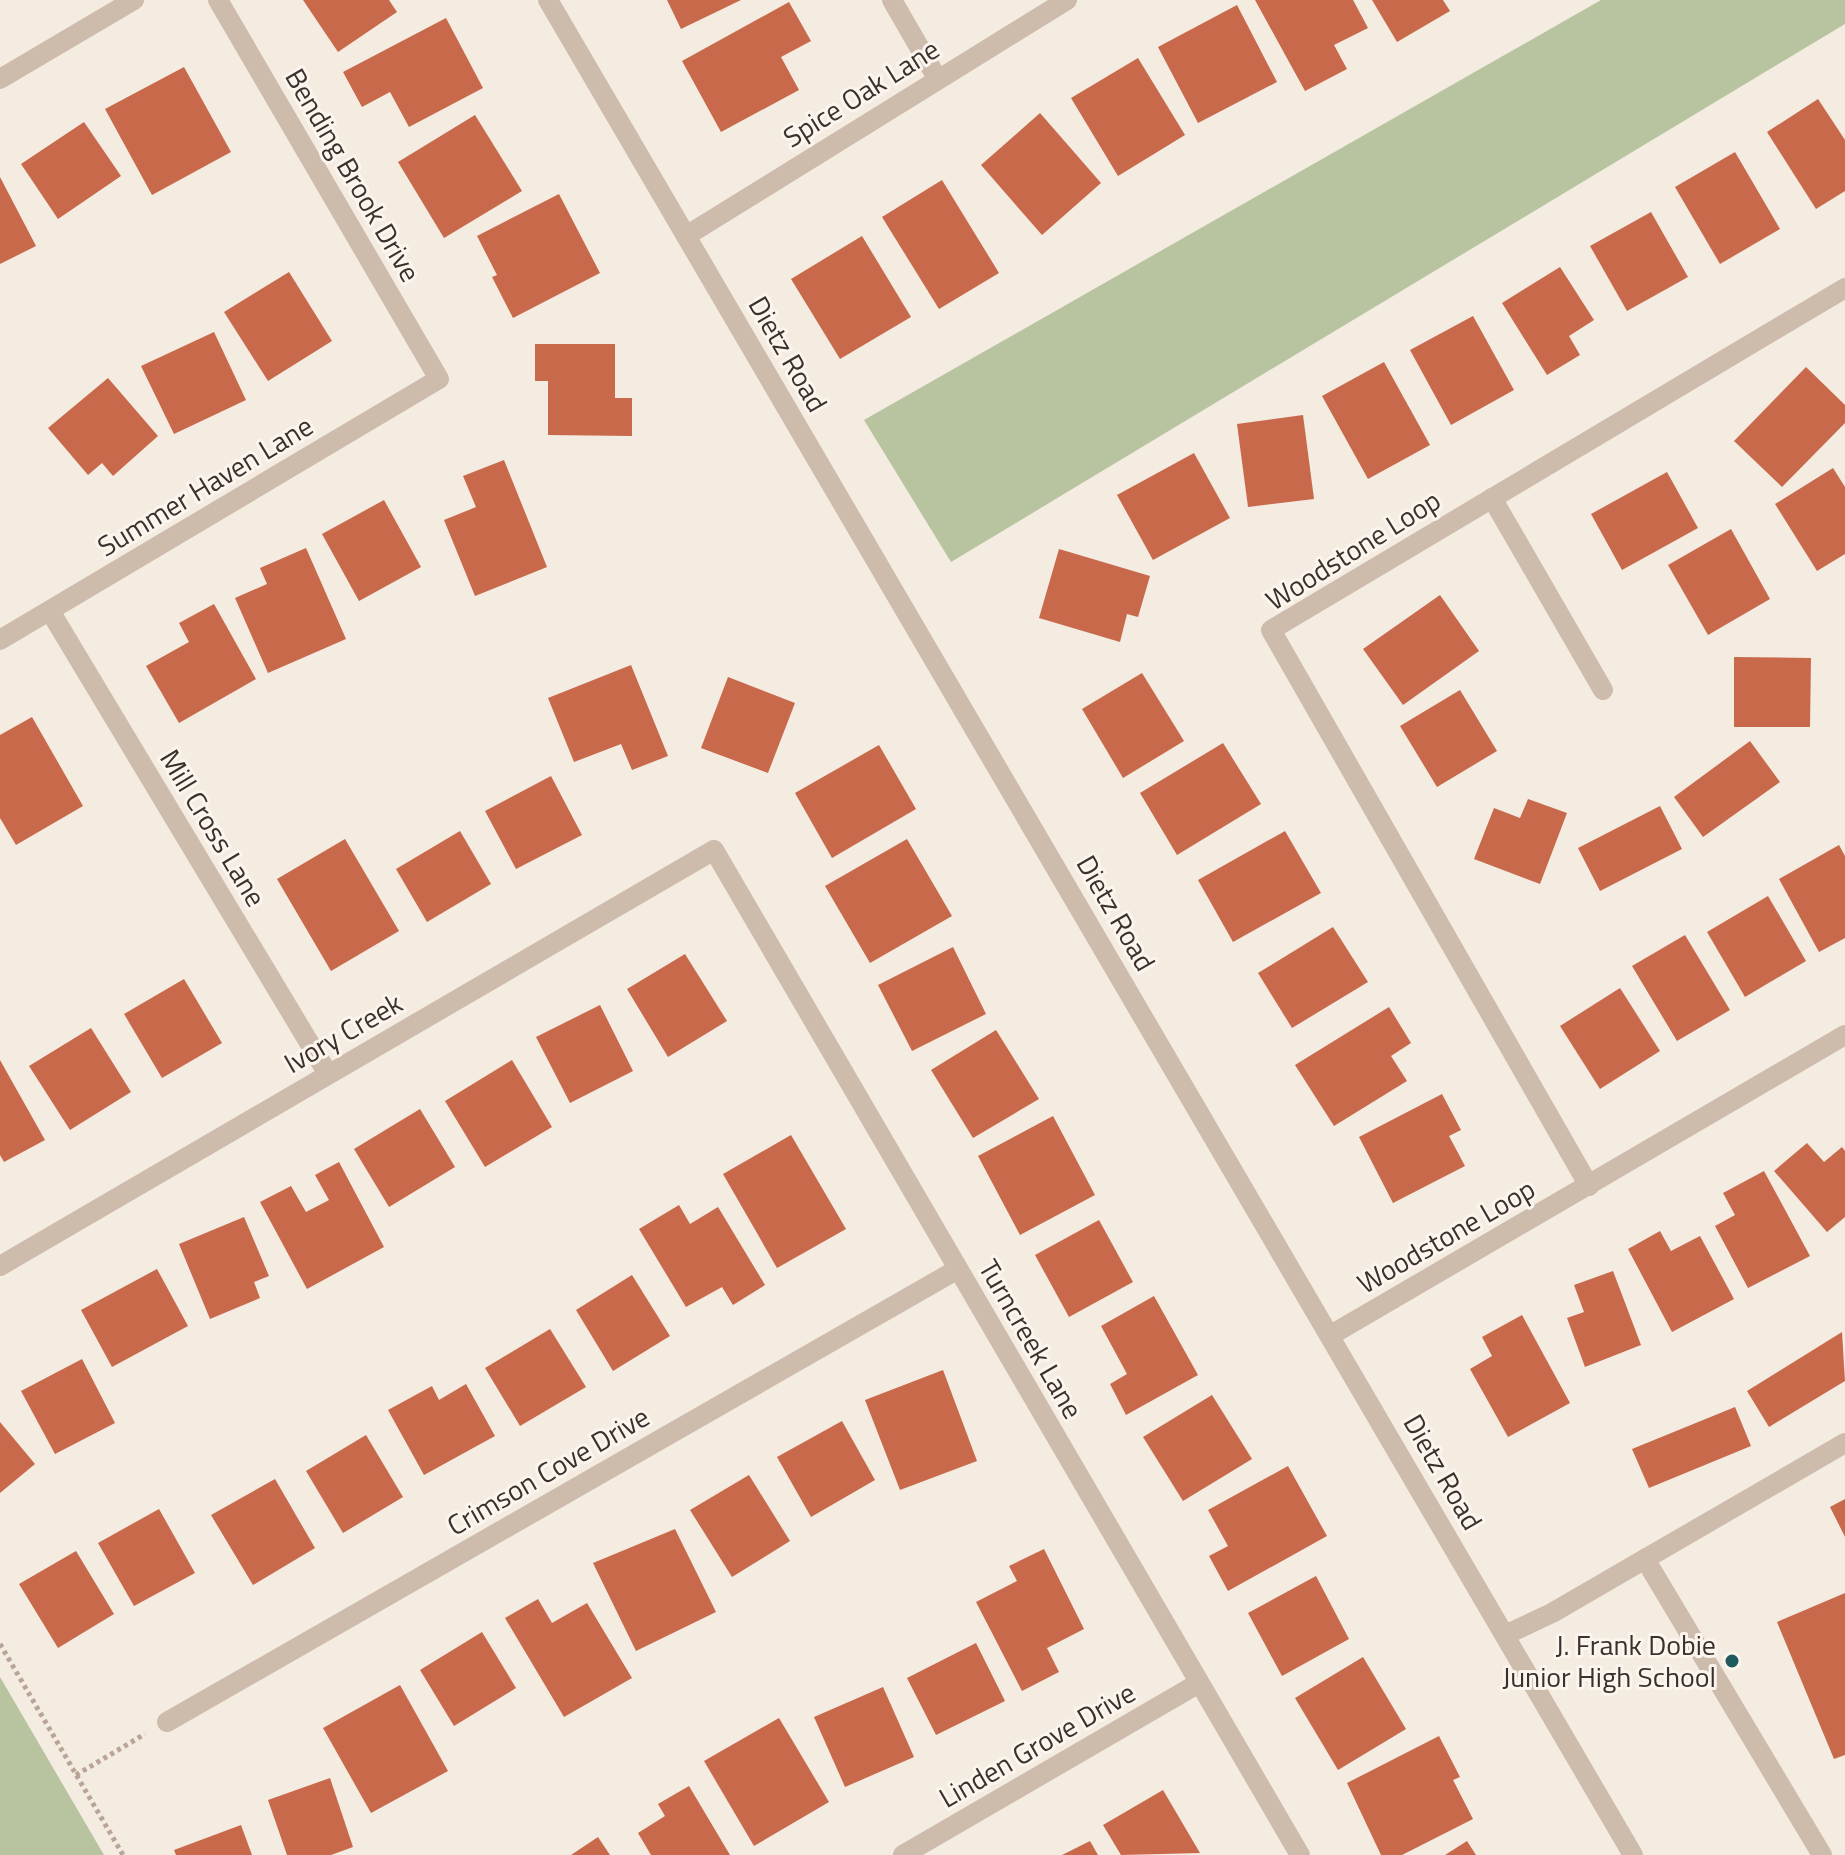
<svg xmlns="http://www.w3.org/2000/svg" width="1845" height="1855" viewBox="0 0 1845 1855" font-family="'Titillium Web',sans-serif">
<rect width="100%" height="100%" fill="#f4ebe1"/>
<g fill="#b8c4a0">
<path d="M 1601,0 L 1845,0 L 1845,24 L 951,562 L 864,420 Z"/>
<path d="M 0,1677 L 104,1855 L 0,1855 Z"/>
</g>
<g fill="#c8694b">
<path d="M 303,0 L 389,0 L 397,12 L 338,52 Z"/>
<path d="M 667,0 L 741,0 L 681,29 Z"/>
<path d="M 1255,0 L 1353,0 L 1368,28 L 1334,45 L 1347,69 L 1305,91 Z"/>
<path d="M 1372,0 L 1443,0 L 1450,11 L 1397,42 Z"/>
<path d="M 789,2 L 811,41 L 781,57 L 799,90 L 721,132 L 682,61 Z"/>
<path d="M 1237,5 L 1277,82 L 1198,123 L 1158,47 Z"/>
<path d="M 446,18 L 483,88 L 409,127 L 390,92 L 362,107 L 343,72 Z"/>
<path d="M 1138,58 L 1185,135 L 1118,176 L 1071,98 Z"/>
<path d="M 184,67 L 231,152 L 152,195 L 105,109 Z"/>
<path d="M 1818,99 L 1845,140 L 1845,191 L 1816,209 L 1767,132 Z"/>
<path d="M 1040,113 L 1101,183 L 1042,235 L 981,165 Z"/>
<path d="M 475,115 L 522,191 L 444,238 L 398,162 Z"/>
<path d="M 84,122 L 121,176 L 58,219 L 21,164 Z"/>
<path d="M 1735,152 L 1780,229 L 1720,264 L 1675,187 Z"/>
<path d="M 0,177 L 36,246 L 0,264 Z"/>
<path d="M 942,180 L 999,273 L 939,309 L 882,217 Z"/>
<path d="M 559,194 L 600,273 L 513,318 L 492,277 L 497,275 L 477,236 Z"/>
<path d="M 1651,212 L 1688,277 L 1627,311 L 1590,246 Z"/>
<path d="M 862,236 L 911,317 L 840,359 L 791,279 Z"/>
<path d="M 1560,267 L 1594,320 L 1569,336 L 1580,355 L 1547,375 L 1502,303 Z"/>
<path d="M 289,272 L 332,341 L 268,381 L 224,312 Z"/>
<path d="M 1473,316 L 1514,390 L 1451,425 L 1410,350 Z"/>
<path d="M 214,332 L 246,400 L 174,434 L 141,366 Z"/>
<path d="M 535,344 L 615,344 L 615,398 L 632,398 L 632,436 L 548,435 L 548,381 L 535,381 Z"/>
<path d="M 1384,362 L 1430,445 L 1368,479 L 1322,396 Z"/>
<path d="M 1806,367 L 1845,405 L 1845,423 L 1782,487 L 1734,441 Z"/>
<path d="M 108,378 L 158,436 L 113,476 L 102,463 L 88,475 L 48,428 Z"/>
<path d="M 1303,415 L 1314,499 L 1248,507 L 1237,424 Z"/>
<path d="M 1194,453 L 1230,518 L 1153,560 L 1117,495 Z"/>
<path d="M 504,460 L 547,567 L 475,596 L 444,520 L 476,507 L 463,476 Z"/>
<path d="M 1833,468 L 1845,487 L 1845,554 L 1817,571 L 1775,504 Z"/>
<path d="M 1667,472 L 1698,528 L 1622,570 L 1591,514 Z"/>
<path d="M 384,500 L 421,567 L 359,601 L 322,534 Z"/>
<path d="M 1731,529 L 1770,599 L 1708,635 L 1668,565 Z"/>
<path d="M 306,548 L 346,639 L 268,673 L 235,598 L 267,584 L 260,568 Z"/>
<path d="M 1059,549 L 1150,576 L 1138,617 L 1127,614 L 1120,642 L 1039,618 Z"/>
<path d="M 1440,595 L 1479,651 L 1403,705 L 1363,649 Z"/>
<path d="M 214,604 L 256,679 L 179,723 L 146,666 L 189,642 L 179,623 Z"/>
<path d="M 1734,657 L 1811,658 L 1810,727 L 1734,727 Z"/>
<path d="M 631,665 L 668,756 L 632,770 L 621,744 L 574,762 L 548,698 Z"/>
<path d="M 1142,673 L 1184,741 L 1123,778 L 1082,709 Z"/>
<path d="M 728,677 L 795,703 L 768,773 L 701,748 Z"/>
<path d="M 1460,690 L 1497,751 L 1437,787 L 1400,726 Z"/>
<path d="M 32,717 L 83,806 L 16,845 L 0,818 L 0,735 Z"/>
<path d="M 1750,741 L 1780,782 L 1703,837 L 1674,797 Z"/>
<path d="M 1223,743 L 1261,804 L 1177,855 L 1140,793 Z"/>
<path d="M 879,745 L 916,809 L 832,858 L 795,793 Z"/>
<path d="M 551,776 L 582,835 L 516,869 L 485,811 Z"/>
<path d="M 1528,799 L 1567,813 L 1540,884 L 1474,859 L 1494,808 L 1520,818 Z"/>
<path d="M 1660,806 L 1682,849 L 1600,891 L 1578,848 Z"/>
<path d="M 460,831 L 491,884 L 427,922 L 396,869 Z"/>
<path d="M 1285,831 L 1321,893 L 1233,942 L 1198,880 Z"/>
<path d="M 345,839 L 399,931 L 331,971 L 277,879 Z"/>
<path d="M 907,839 L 952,916 L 870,963 L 825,886 Z"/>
<path d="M 1839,845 L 1845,856 L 1845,938 L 1819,952 L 1779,879 Z"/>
<path d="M 1768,896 L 1806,961 L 1745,997 L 1707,932 Z"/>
<path d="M 1333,927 L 1368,982 L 1292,1028 L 1258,973 Z"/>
<path d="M 1685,935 L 1730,1010 L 1677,1041 L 1632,966 Z"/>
<path d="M 953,947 L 986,1014 L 912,1051 L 878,985 Z"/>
<path d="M 685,954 L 727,1021 L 668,1057 L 627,989 Z"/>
<path d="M 184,979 L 222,1043 L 162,1078 L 124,1014 Z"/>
<path d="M 1620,988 L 1660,1051 L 1600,1089 L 1560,1026 Z"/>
<path d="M 600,1005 L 633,1071 L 570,1103 L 536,1037 Z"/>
<path d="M 1389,1007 L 1411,1043 L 1391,1056 L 1407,1081 L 1334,1126 L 1295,1065 Z"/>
<path d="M 91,1028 L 131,1092 L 70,1130 L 29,1066 Z"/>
<path d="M 996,1030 L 1039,1099 L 973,1138 L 931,1070 Z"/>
<path d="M 0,1060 L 45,1140 L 4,1162 L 0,1155 Z"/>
<path d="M 512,1060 L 552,1127 L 485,1167 L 445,1101 Z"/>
<path d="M 1442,1094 L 1461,1130 L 1449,1136 L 1465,1166 L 1393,1203 L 1359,1137 Z"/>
<path d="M 420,1109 L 455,1167 L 389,1207 L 354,1149 Z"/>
<path d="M 1053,1116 L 1095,1195 L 1020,1235 L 978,1156 Z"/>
<path d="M 791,1135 L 846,1229 L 777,1268 L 723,1174 Z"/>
<path d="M 1807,1143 L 1824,1162 L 1842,1147 L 1845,1151 L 1845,1217 L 1827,1232 L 1774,1171 Z"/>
<path d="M 339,1162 L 384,1247 L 307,1289 L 260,1202 L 291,1186 L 306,1212 L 329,1200 L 315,1175 Z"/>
<path d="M 1764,1171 L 1810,1256 L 1748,1288 L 1715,1226 L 1735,1215 L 1723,1193 Z"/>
<path d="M 679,1205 L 690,1224 L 718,1207 L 765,1285 L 733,1305 L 722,1287 L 686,1307 L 639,1229 Z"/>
<path d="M 244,1217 L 269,1276 L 254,1282 L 260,1298 L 210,1319 L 179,1244 Z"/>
<path d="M 1099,1220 L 1133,1282 L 1069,1317 L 1035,1255 Z"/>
<path d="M 1660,1231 L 1671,1251 L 1700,1236 L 1734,1299 L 1672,1332 L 1628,1249 Z"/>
<path d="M 157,1269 L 188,1326 L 112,1367 L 81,1310 Z"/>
<path d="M 1613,1271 L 1641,1345 L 1585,1367 L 1567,1318 L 1584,1312 L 1574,1285 Z"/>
<path d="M 632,1275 L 670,1336 L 613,1371 L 576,1310 Z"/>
<path d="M 1154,1296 L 1198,1375 L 1126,1415 L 1110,1384 L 1127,1374 L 1101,1326 Z"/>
<path d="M 1522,1315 L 1570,1403 L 1508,1437 L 1470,1369 L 1492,1356 L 1482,1337 Z"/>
<path d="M 550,1329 L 586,1387 L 520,1426 L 485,1368 Z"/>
<path d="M 1842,1332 L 1845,1381 L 1769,1427 L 1747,1391 Z"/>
<path d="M 82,1359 L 115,1423 L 55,1454 L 21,1391 Z"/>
<path d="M 943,1370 L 977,1461 L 900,1490 L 865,1400 Z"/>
<path d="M 466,1384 L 495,1436 L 424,1475 L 388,1410 L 432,1386 L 439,1400 Z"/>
<path d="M 1212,1395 L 1252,1459 L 1183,1501 L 1143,1437 Z"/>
<path d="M 1735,1407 L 1751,1446 L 1649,1488 L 1632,1449 Z"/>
<path d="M 842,1421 L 875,1480 L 811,1517 L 777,1457 Z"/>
<path d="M 0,1422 L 35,1464 L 0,1493 Z"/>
<path d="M 366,1435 L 403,1497 L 343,1533 L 306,1471 Z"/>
<path d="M 1288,1466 L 1327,1536 L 1228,1591 L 1209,1556 L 1228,1546 L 1208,1510 Z"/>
<path d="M 749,1475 L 790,1541 L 732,1577 L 690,1510 Z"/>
<path d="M 275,1479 L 315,1548 L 253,1585 L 211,1515 Z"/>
<path d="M 1845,1499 L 1845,1537 L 1830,1507 Z"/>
<path d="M 159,1509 L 195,1573 L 134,1606 L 98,1543 Z"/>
<path d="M 675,1529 L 716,1612 L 636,1651 L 593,1563 Z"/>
<path d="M 1044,1549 L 1084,1629 L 1047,1648 L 1059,1672 L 1022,1691 L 976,1602 L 1017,1581 L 1009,1566 Z"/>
<path d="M 76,1551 L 114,1614 L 58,1648 L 19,1584 Z"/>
<path d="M 1316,1576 L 1349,1639 L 1282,1676 L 1248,1613 Z"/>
<path d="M 1845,1593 L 1845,1755 L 1834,1759 L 1777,1622 Z"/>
<path d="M 538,1599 L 552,1623 L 587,1603 L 632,1678 L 564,1717 L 505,1618 Z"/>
<path d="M 482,1632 L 516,1688 L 454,1726 L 420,1670 Z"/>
<path d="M 976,1643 L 1005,1701 L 936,1735 L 907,1678 Z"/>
<path d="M 1363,1657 L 1406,1729 L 1338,1770 L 1295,1698 Z"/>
<path d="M 400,1685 L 448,1771 L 371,1813 L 323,1728 Z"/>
<path d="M 883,1687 L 914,1757 L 845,1787 L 814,1717 Z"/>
<path d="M 779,1718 L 829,1802 L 754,1846 L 704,1761 Z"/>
<path d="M 1439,1736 L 1460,1777 L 1453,1780 L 1473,1819 L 1402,1855 L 1381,1855 L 1347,1783 Z"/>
<path d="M 330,1778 L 353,1847 L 331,1855 L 287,1855 L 268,1800 Z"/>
<path d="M 689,1786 L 730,1855 L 651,1855 L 638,1833 L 665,1816 L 658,1804 Z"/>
<path d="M 1163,1790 L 1200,1853 L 1121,1855 L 1103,1825 Z"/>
<path d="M 241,1825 L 252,1855 L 176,1855 L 174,1850 Z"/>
<path d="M 598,1837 L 610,1855 L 571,1855 Z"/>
<path d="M 1090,1841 L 1098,1855 L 1062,1855 Z"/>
<path d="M 1467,1841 L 1476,1855 L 1445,1855 Z"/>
</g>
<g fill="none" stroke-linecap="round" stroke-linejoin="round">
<g stroke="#b9a596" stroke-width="5" stroke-dasharray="4 4" stroke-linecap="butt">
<path d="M 0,1644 L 123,1855"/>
<path d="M 76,1775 L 145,1734"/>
</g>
<g stroke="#cdbbac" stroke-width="20">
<path d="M 1645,1559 L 1845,1443"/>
<path d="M 1505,1635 L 1552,1613 L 1645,1559 L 1822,1855"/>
</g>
<g stroke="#cdbbac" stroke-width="20">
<path d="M 892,0 L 937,78"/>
<path d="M 0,79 L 134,0"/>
<path d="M 686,236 L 1067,0"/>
<path d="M 1492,498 L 1603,690"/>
<path d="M 50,611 L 328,1074"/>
<path d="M 0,640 L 439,379 L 218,0"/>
<path d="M 1589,1186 L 1271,630 L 1845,288"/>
<path d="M 0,1266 L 714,850 L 1300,1855"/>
<path d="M 1331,1335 L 1845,1035"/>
<path d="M 167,1722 L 958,1269"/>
<path d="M 903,1855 L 1199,1683"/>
</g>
<path stroke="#cdbbac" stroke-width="20" d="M 548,0 L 1633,1855"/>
</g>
<circle fill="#1f5a5e" stroke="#fbf5ee" stroke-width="3" cx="1732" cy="1661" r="8"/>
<g text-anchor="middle" stroke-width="6" stroke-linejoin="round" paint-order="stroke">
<g font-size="28" fill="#3b302b" stroke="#fbf5ee">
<text transform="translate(861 93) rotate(-32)" y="10">Spice Oak Lane</text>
<text transform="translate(353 175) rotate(60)" y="10">Bending Brook Drive</text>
<text transform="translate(788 354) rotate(60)" y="10">Dietz Road</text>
<text transform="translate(205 486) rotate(-31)" y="10">Summer Haven Lane</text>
<text transform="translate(1353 550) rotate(-32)" y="10">Woodstone Loop</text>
<text transform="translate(213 828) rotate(59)" y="10">Mill Cross Lane</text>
<text transform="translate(1116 913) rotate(60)" y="10">Dietz Road</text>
<text transform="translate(343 1033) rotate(-30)" y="10">Ivory Creek</text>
<text transform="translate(1446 1236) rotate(-30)" y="10">Woodstone Loop</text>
<text transform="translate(1031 1339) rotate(60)" y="10">Turncreek Lane</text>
<text transform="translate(548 1471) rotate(-30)" y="10">Crimson Cove Drive</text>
<text transform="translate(1443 1472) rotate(60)" y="10">Dietz Road</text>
<text transform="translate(1037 1745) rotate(-30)" y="10">Linden Grove Drive</text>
</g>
<g font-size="28" fill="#3b302b" stroke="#fbf5ee" text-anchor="end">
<text x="1716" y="1655">J. Frank Dobie<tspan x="1716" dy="32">Junior High School</tspan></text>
</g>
</g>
</svg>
